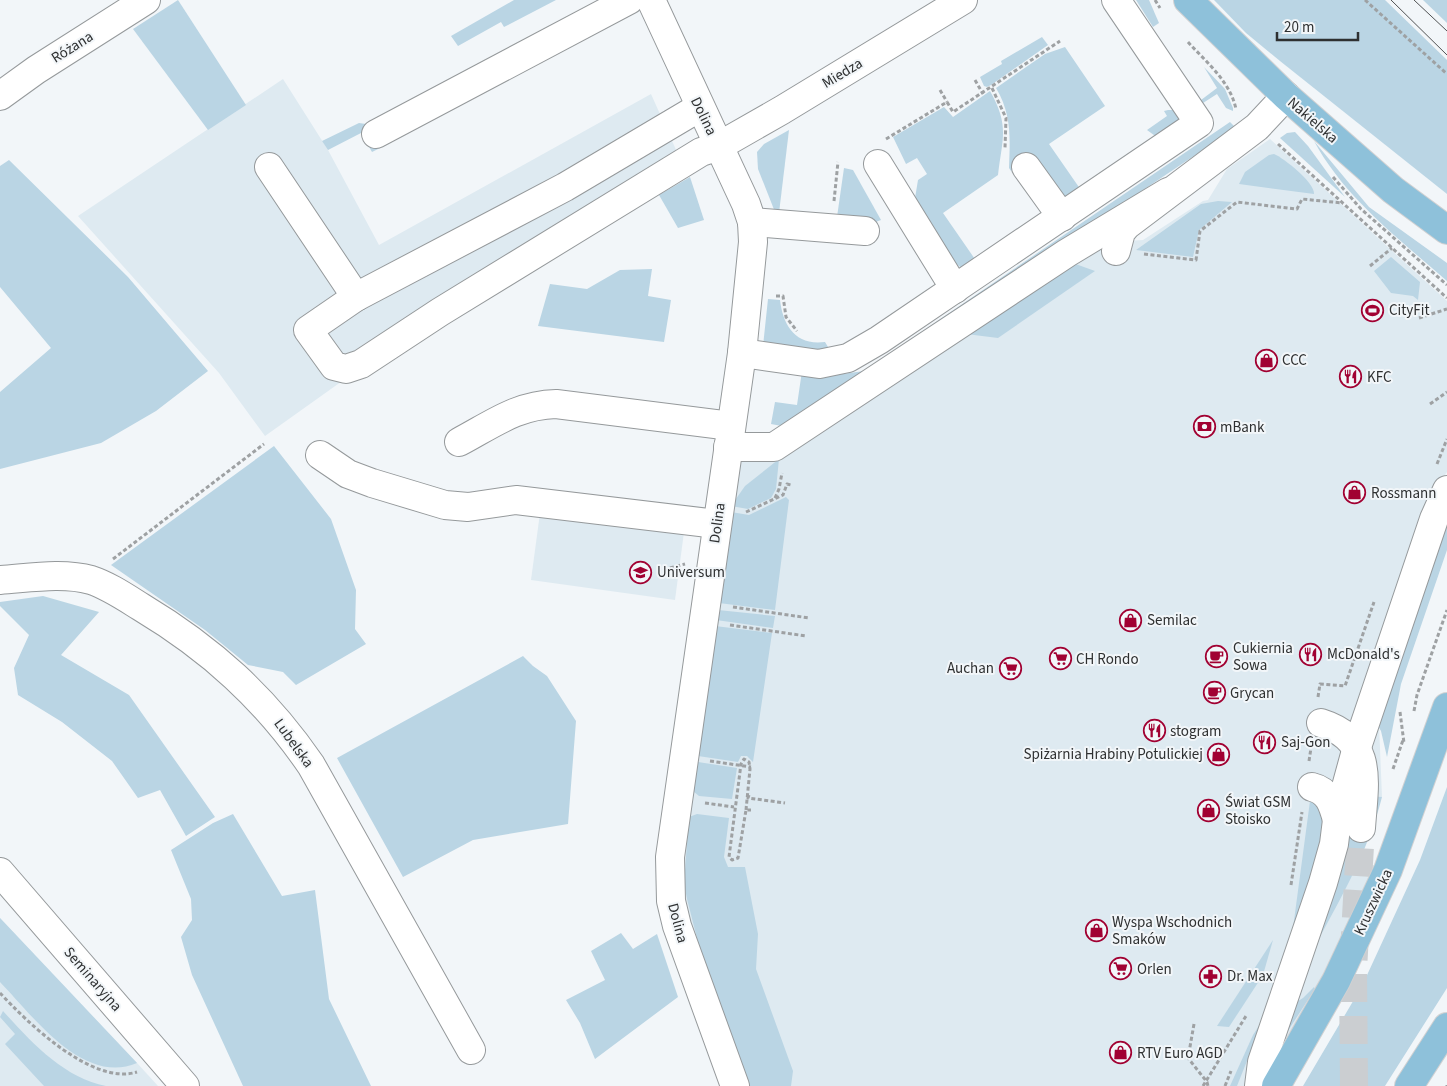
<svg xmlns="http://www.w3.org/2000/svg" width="1447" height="1086" viewBox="0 0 1447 1086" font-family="'Source Sans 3',sans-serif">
<rect width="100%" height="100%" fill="#f2f6f9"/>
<g fill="#deeaf1">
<path d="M 283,79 L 328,150 L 379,245 L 651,94 L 677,152 L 345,379 L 265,436 L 219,373 L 78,216 Z"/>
<path d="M 1270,139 L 1447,301 L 1447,472 L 1436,487 L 1379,724 L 1382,797 L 1375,796 L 1341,854 L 1388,870 L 1276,1086 L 735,1086 L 671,901 L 728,447 L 774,447 L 1099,243 L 1143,240 L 1203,201 L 1208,200 L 1227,169 Z"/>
<path d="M 540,513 L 684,532 L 675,600 L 531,580 Z"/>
<path d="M 0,918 L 137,1063 L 158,1086 L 0,1086 Z"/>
</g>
<g fill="#bad5e4">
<path d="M 178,0 L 246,105 L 208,130 L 133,29 Z"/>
<path d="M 514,0 L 556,0 L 504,27 L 501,22 L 458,46 L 451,36 Z"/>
<path d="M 1136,0 L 1149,0 L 1159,23 L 1153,27 Z"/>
<path d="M 1214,0 L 1385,0 L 1447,60 L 1447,194 L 1280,61 L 1246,33 Z"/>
<path d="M 1423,0 L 1447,0 L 1447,23 Z"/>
<path d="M 1042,37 L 1048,45 L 991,85 L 987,87 L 984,86 L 980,77 L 1002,64 L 1001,61 Z"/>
<path d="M 1065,47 L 1105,106 L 1049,144 L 1083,193 L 1068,202 L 1031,157 L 1011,171 L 1009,168 C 1010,138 1012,115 996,88 L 1045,54 Z"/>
<path d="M 1204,67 L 1225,89 L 1233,108 L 1233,111 L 1226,108 L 1217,94 L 1203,103 L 1201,100 L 1217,88 Z"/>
<path d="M 990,91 C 1010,126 1002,139 998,175 L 943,213 L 979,265 L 963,269 L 952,261 L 914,204 L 918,180 L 927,174 L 917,158 L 906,164 L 893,137 L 944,107 L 953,117 Z"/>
<path d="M 1168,110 L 1176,110 L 1183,119 L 1158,138 L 1147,130 L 1167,116 L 1164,111 Z"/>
<path d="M 1230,122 L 1234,126 L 1231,131 L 905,350 L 787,427 L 771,424 L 775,402 L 797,405 L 802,371 L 835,375 L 864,371 Z"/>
<path d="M 359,123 L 366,124 L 380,148 L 372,152 L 361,133 L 328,150 L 322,141 Z"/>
<path d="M 789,130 L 779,213 L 775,212 L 758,169 L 757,152 L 764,144 Z"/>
<path d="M 1295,132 L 1308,146 L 1345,197 L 1280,138 L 1287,133 Z"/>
<path d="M 1314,141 L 1369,207 L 1447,263 L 1447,281 C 1399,239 1344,197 1314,141 Z"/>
<path d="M 1274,154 C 1284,158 1315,183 1314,194 L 1239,184 L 1245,172 L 1269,155 Z"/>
<path d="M 9,160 L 128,277 L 208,371 L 156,411 L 101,443 L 0,469 L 0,392 L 51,348 L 0,287 L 0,166 Z"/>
<path d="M 844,168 L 853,170 L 881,220 L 873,223 L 837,217 Z"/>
<path d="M 690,177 L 704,220 L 678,228 L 659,195 Z"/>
<path d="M 1218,201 L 1232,202 L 1199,230 L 1193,257 L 1136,250 L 1201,204 Z"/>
<path d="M 1391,257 L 1420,282 L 1418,300 L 1413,296 L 1391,293 L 1374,271 Z"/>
<path d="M 1070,262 L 1095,271 L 998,338 L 966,334 Z"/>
<path d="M 652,269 L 648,296 L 671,300 L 664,342 L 538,326 L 550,284 L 587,289 L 620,270 Z"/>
<path d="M 768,299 L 780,300 C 783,325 795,346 825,342 L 831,352 L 763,346 Z"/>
<path d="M 274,446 L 331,519 L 356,590 L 355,629 L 366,644 L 296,685 L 283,672 L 248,665 L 205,630 L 111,565 Z"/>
<path d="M 779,459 L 776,489 L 771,498 L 748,509 L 731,506 L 745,486 Z"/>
<path d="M 786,497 L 789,500 L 775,610 L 719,603 L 731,512 L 749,515 Z"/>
<path d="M 1447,515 L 1447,550 L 1401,684 L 1387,757 L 1381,731 L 1374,719 Z"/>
<path d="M 43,596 L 99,612 L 61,655 L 129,695 L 215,817 L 186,836 L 160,790 L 138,798 L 112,761 L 62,722 L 18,695 L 14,668 L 29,635 L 0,606 L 0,602 Z"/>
<path d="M 718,610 L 775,616 L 773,628 L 716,620 Z"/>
<path d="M 715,626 L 772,633 L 753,762 L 747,756 L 741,756 L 738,762 L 698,756 Z"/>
<path d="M 523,656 L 533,666 L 547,676 L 576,721 L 568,824 L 473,840 L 403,877 L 337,758 Z"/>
<path d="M 698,762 L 737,768 L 732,799 L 699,796 L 693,791 Z"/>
<path d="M 1447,787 L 1447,988 L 1385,1086 L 1303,1086 L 1362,986 L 1420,860 Z"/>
<path d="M 1374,796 L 1382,797 C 1368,853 1337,905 1310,955 L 1346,827 Z"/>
<path d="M 1310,801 L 1315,804 L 1324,816 L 1320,860 L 1290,947 L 1287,943 L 1293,928 Z"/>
<path d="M 233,814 L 282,896 L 315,890 L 329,999 L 371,1086 L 243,1086 L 192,975 L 181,937 L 192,920 L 191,899 L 171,850 L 213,823 Z"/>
<path d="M 697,814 L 729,818 L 724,857 L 728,867 L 745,867 L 758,934 L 756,969 L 793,1071 L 791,1086 L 750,1086 L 699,946 L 687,899 L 684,883 L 689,817 Z"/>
<path d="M 0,918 L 137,1063 C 83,1086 33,1016 0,982 Z"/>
<path d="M 621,933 L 633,949 L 657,934 L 678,997 L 595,1059 L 580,1023 L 566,1000 L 605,980 L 591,951 Z"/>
<path d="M 1273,940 L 1263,975 L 1229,1027 L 1217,1026 Z"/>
<path d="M 1314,987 L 1315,989 L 1282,1040 L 1287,1008 L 1303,998 Z"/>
<path d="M 3,1011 C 31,1042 64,1078 106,1086 L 44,1086 L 5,1044 L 15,1034 L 0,1017 Z"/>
<path d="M 1264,1018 L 1237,1086 L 1230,1086 L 1253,1035 Z"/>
</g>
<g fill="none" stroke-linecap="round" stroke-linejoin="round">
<path stroke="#cbced1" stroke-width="28" stroke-dasharray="28 14" stroke-linecap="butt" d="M 1354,1086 L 1353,970 L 1361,828"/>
<defs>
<g id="minor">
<path d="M 651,0 L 746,204 L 752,222 L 753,242 L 742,353 L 670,857 L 671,901 L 677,926 L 735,1086"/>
<path d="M 0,96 L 36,70 L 146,0"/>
<path d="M 700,107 L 565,187 L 356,297 L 308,330 L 334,366 L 346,369 L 361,364 L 440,312 L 701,152 L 719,146 L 782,110 L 963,0"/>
<path d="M 376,134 L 629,0"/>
<path d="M 878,164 L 955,289"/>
<path d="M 269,167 L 356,297"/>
<path d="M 1026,167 L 1062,217"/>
<path d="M 752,222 L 865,231"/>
<path d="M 1116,251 L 1121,232 L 1127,225 L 1257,127 L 1286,96"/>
<path d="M 742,353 L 819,364 L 848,358 L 879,340 L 1199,123 L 1116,0"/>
<path d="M 459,442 C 493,424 517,405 556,404 L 731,426"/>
<path d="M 728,447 L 774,447 L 1067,253 L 1168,192"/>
<path d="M 320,455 L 348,474 L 372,483 L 445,505 L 468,507 L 516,500 L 717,524"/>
<path d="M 0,580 C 29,578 63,572 91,580 C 109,586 125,597 141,607 C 211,649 265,698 311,765 L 471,1050"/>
<path d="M 1321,723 C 1375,740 1364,783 1361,828"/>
<path d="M 1312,787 C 1329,791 1333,805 1337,820"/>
<path d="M 0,872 L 185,1086"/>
<path d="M 1259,1086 L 1262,1062 L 1323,883 L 1334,844 L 1337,820 L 1357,747 L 1434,519 L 1447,490"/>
</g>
<g id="major">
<path d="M 1188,0 L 1286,96 L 1393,190 L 1447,230"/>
<path d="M 1276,1086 L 1336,981 L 1388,870 L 1447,707"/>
<path d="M 1409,1086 L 1447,1027"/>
</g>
</defs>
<use href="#minor" stroke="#95999b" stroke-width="30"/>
<use href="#major" stroke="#d1d1d2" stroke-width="30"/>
<g stroke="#9ea1a3" stroke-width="3" stroke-dasharray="4 2.5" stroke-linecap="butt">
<path d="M 1155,0 L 1160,8"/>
<path d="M 1365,0 L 1447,74"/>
<path d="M 1188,42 C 1206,62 1230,81 1236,109"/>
<path d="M 975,80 L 983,94"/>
<path d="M 992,88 L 1006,118 L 1005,148"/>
<path d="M 940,90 L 947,102"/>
<path d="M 886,139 L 947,102 L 953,112 L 1060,41"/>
<path d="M 1278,144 L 1447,298"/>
<path d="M 1333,177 L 1361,209 L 1447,285"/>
<path d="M 834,201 L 838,162"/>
<path d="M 1144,254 L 1196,260 L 1200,231 L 1237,202 L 1297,209 L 1302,199 L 1343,203"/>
<path d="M 1370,266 L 1392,248"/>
<path d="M 776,296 L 783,296 L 786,317 L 797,331"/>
<path d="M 1419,318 L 1447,309"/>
<path d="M 1430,404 L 1447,392"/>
<path d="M 1437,464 L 1447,439"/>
<path d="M 775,498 L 779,489 L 782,473"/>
<path d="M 746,512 L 783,495 L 787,484 L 791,485"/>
<path d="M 113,559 L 264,444"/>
<path d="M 670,568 L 685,564"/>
<path d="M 733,607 L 809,618"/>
<path d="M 730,625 L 806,636"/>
<path d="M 1318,697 L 1320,684 L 1345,686 L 1374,602"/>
<path d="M 1414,711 L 1417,695 L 1447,610"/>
<path d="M 1400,712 L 1404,743"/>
<path d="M 710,761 L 751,767"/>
<path d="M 1309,761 L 1311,748"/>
<path d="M 1393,769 L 1403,740"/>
<path d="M 749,795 L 748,798 L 785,803"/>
<path d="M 705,803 L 734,807"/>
<path d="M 746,810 L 750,769 L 749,762 L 744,759 L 741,764 L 729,857 L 732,860 L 738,858 L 746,810 L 751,810"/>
<path d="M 1291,885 L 1302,812"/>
<path d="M 0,993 C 27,1022 92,1086 137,1072"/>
<path d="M 1194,1024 L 1188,1058 L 1207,1082 L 1208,1086"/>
<path d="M 1203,1086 L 1246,1016"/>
<path d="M 1225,1086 L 1231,1071"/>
<path d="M 1447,1086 L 1447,1085"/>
</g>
<use href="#minor" stroke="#fff" stroke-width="28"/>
<use href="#major" stroke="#8ec1da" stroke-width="28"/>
<g stroke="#515354" stroke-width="1">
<path d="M 1391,0 L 1447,55"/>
<path d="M 1414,0 L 1447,31"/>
</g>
</g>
<defs>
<symbol id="stadium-ring" viewBox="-11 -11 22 22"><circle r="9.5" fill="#f2f6f9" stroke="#a10132" stroke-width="1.5"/><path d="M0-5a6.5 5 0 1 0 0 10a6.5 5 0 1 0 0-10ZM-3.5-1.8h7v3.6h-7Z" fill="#a10132"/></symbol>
<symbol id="shop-ring" viewBox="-11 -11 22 22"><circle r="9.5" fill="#f2f6f9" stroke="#a10132" stroke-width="1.5"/><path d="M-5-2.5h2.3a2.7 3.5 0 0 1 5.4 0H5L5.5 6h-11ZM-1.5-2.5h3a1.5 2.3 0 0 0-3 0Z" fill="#a10132"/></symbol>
<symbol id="restaurant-ring" viewBox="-11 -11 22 22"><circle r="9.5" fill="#f2f6f9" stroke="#a10132" stroke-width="1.5"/><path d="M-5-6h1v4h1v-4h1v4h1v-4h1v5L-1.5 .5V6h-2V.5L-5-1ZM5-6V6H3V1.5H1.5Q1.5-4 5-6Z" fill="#a10132"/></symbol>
<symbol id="bank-ring" viewBox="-11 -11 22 22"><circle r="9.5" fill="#f2f6f9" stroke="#a10132" stroke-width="1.5"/><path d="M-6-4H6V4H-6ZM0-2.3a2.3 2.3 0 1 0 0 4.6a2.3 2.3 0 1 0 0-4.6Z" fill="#a10132"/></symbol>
<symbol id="school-ring" viewBox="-11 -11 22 22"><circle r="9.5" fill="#f2f6f9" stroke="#a10132" stroke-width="1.5"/><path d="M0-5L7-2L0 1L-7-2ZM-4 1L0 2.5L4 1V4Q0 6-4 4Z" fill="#a10132"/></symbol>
<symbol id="cafe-ring" viewBox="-11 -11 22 22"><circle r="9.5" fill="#f2f6f9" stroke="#a10132" stroke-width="1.5"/><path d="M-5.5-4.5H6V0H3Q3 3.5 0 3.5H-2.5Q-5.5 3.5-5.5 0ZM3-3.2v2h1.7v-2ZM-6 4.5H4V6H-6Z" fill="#a10132"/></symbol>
<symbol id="supermarket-ring" viewBox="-11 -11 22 22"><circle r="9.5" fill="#f2f6f9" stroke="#a10132" stroke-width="1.5"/><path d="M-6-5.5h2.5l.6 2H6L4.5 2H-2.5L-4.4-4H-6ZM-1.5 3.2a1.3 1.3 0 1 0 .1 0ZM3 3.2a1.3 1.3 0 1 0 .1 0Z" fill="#a10132"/></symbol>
<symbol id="pharmacy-ring" viewBox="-11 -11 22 22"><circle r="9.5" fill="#f2f6f9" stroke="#a10132" stroke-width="1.5"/><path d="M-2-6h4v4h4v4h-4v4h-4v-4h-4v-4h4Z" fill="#a10132"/></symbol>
</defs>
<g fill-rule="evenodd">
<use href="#stadium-ring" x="1360" y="298" width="25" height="25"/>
<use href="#shop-ring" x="1254" y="348" width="25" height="25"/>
<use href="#restaurant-ring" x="1338" y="364" width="25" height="25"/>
<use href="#bank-ring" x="1192" y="414" width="25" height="25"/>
<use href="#shop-ring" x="1342" y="480" width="25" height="25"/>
<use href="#school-ring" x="628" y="560" width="25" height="25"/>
<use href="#shop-ring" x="1118" y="608" width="25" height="25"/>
<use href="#restaurant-ring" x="1298" y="642" width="25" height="25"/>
<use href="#cafe-ring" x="1204" y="644" width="25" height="25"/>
<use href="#supermarket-ring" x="1048" y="646" width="25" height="25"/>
<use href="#supermarket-ring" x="998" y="656" width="25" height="25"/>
<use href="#cafe-ring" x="1202" y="680" width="25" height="25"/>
<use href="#restaurant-ring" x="1142" y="718" width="25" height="25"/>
<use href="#restaurant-ring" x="1252" y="730" width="25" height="25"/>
<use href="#shop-ring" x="1206" y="742" width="25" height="25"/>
<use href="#shop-ring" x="1196" y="798" width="25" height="25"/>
<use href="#shop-ring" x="1084" y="918" width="25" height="25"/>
<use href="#supermarket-ring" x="1108" y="956" width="25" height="25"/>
<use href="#pharmacy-ring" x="1198" y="964" width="25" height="25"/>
<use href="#shop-ring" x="1108" y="1040" width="25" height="25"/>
</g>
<g text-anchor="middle" stroke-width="4" stroke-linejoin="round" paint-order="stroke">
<g font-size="15" fill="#2e3031" stroke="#f2f6f9">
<text transform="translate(72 47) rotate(-32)" y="5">Różana</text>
<text transform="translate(842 73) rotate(-31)" y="5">Miedza</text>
<text transform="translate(704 116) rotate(64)" y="5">Dolina</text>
<text transform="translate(1313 120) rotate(41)" y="5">Nakielska</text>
<text transform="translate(717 523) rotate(-82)" y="5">Dolina</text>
<text transform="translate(294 743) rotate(54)" y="5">Lubelska</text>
<text transform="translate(1373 902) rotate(-65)" y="5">Kruszwicka</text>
<text transform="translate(678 923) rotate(75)" y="5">Dolina</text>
<text transform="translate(93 979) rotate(49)" y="5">Seminaryjna</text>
</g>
<g font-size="15" fill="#2e3031" stroke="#f2f6f9" text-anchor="start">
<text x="1389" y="315">CityFit</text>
<text x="1282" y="365">CCC</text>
<text x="1367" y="382">KFC</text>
<text x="1220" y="432">mBank</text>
<text x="1371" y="498">Rossmann</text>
<text x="657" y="577">Universum</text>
<text x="1147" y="625">Semilac</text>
<text x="1233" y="653">Cukiernia<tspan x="1233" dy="17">Sowa</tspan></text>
<text x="1327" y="659">McDonald's</text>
<text x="1076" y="664">CH Rondo</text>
<text x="994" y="673" text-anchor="end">Auchan</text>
<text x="1230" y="698">Grycan</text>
<text x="1170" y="736">stogram</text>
<text x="1281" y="747">Saj-Gon</text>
<text x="1203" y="759" text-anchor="end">Spiżarnia Hrabiny Potulickiej</text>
<text x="1225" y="807">Świat GSM<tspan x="1225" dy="17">Stoisko</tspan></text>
<text x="1112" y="927">Wyspa Wschodnich<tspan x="1112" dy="17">Smaków</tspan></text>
<text x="1137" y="974">Orlen</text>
<text x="1227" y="981">Dr. Max</text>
<text x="1137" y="1058">RTV Euro AGD</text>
</g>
</g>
<path d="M1277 32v8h81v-8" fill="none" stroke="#2e3031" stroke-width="2.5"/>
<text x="1284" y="32" font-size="15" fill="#2e3031" stroke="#f2f6f9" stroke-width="4" paint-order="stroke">20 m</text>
</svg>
